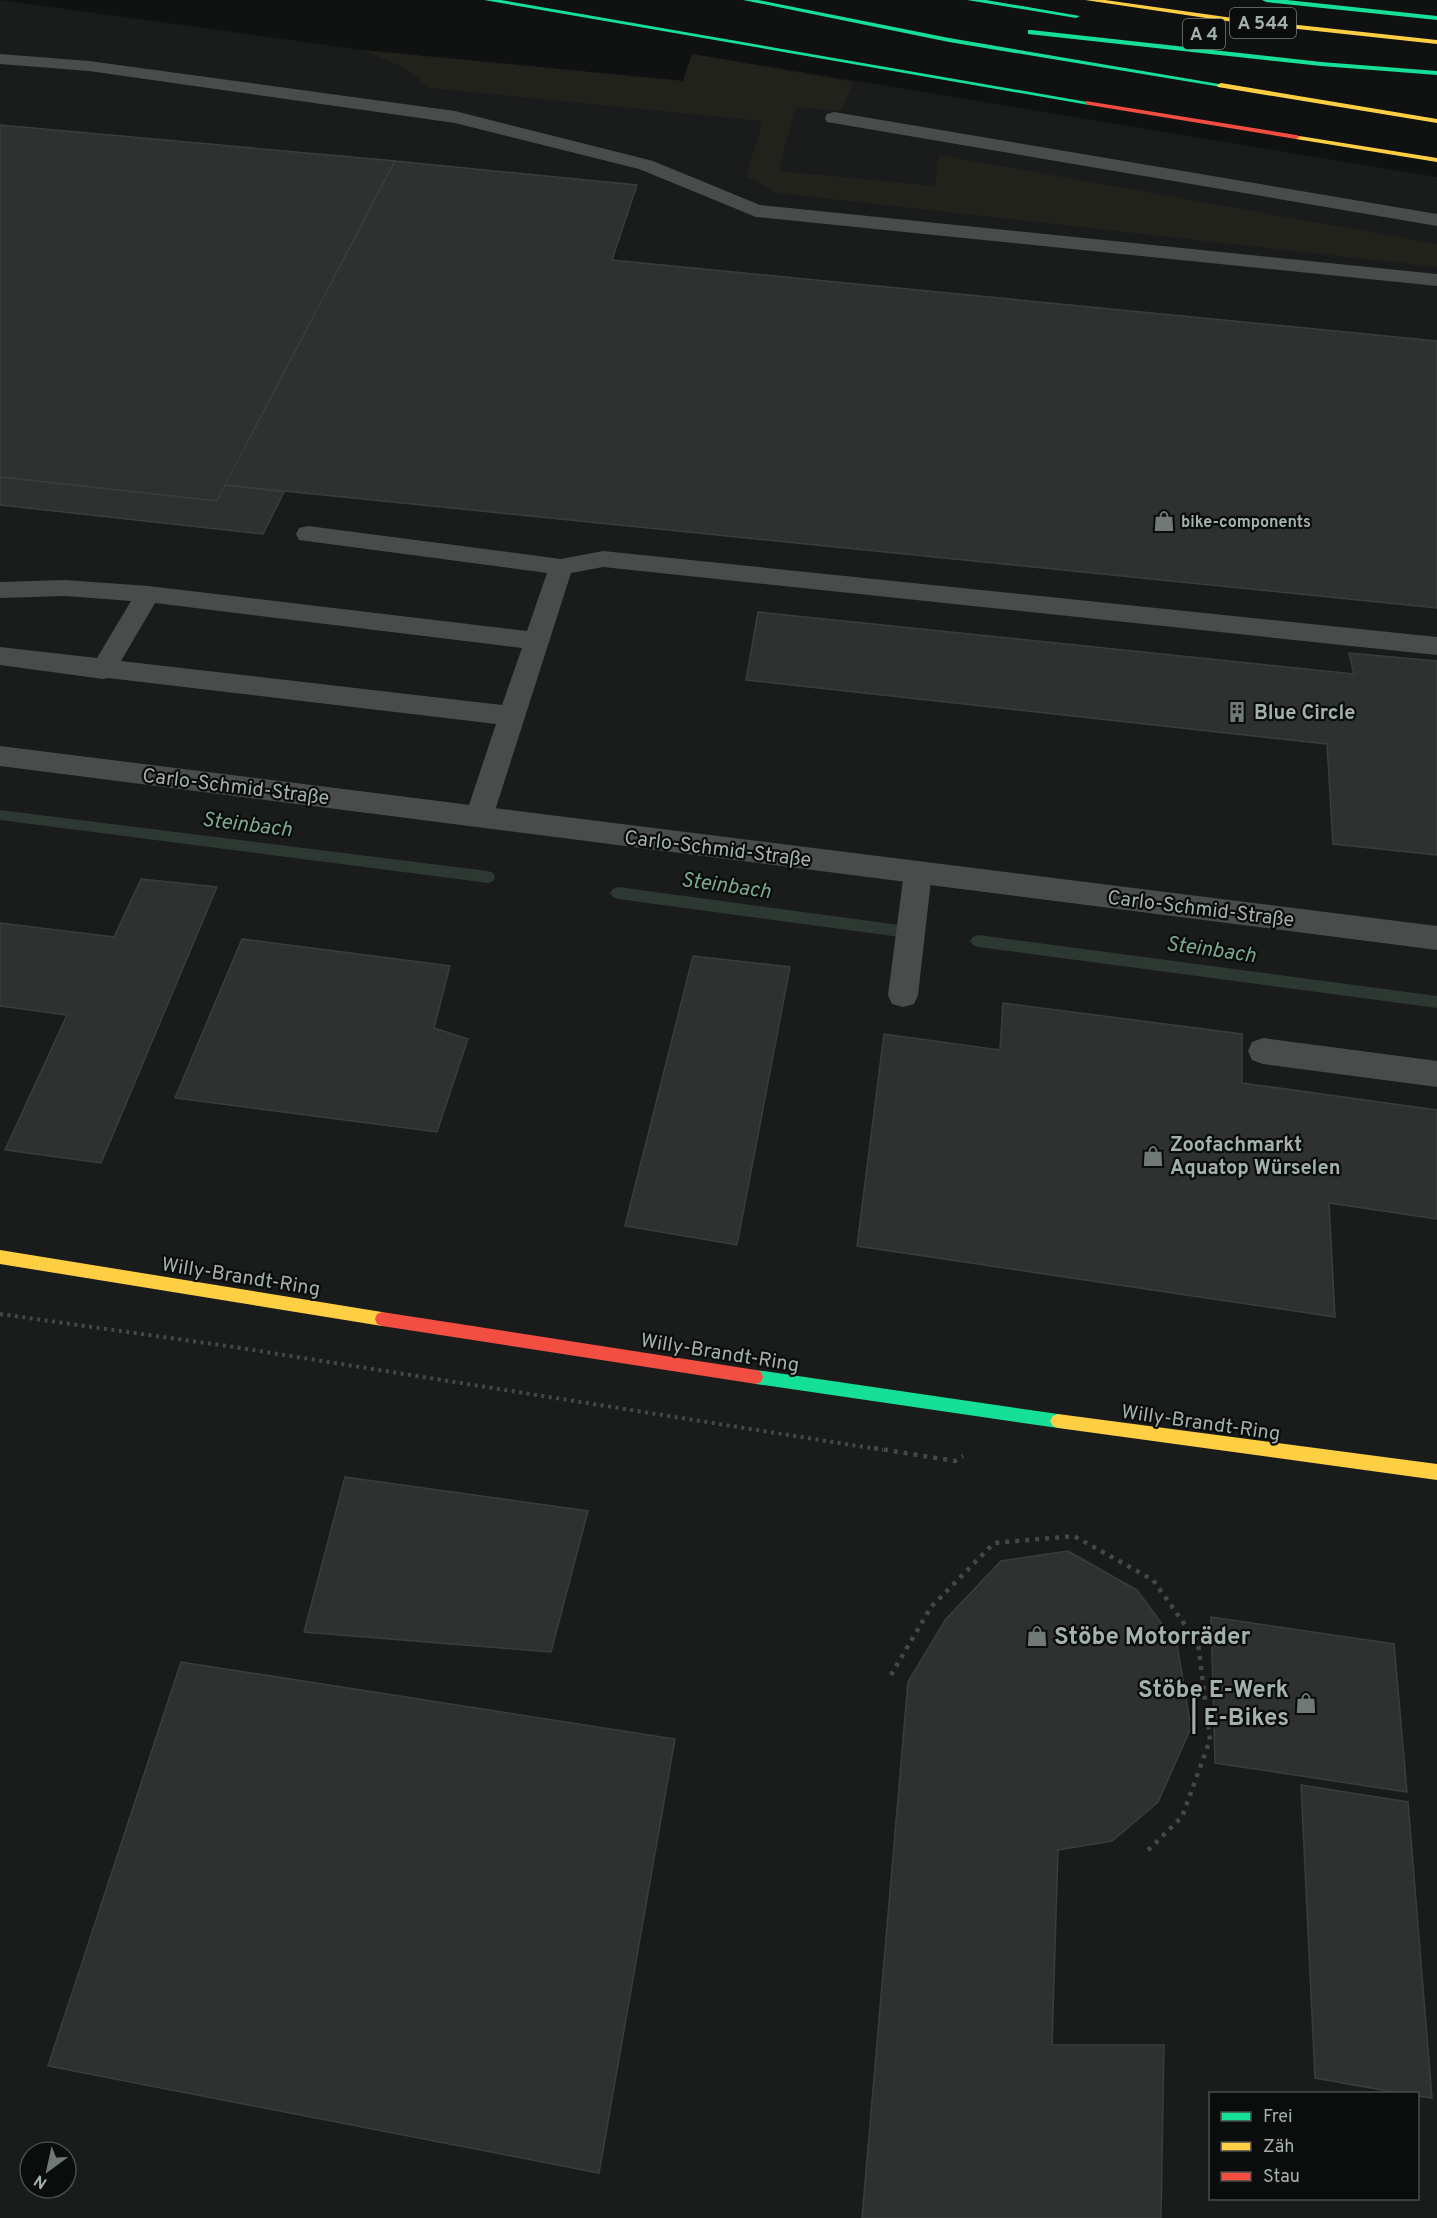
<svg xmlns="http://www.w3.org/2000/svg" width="1437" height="2218" viewBox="0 0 1437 2218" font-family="Overpass,sans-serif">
<rect width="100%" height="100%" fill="#101111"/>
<path fill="#1a1c1c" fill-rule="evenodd" d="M 0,0 L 362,50 L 683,81 L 692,54 L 1437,177 L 1437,2218 L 0,2218 ZM 1210,2094 L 1418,2094 L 1418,2198 L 1210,2198 ZM 30,2152 L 66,2152 L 66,2188 L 30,2188 Z"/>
<path fill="#22221d" d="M 362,50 L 683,81 L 692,54 L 853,82 L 841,111 L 796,107 L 778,171 L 935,186 L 939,155 L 1437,244 L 1437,267 L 778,193 L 746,176 L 763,121 L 430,88 L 403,67 Z"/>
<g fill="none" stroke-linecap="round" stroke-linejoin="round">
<g fill="#2c3831" fill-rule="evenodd">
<path d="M 0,810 L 488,871 L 493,873 L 495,877 L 493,881 L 488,883 L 0,820 Z"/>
<path d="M 618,887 L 900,925 L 905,927 L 908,931 L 905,935 L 900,937 L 618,899 L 613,897 L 610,893 L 613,889 Z"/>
<path d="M 978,935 L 1437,996 L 1437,1008 L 978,947 L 973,945 L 970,941 L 973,937 Z"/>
</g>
</g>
<g fill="#2f3131" stroke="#393d3c" stroke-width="1.5">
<path d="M 0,125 L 395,161 L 217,501 L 0,477 Z"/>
<path d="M 395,161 L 637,185 L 612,260 L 1437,341 L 1437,608 L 225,485 Z"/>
<path d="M 0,477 L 217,501 L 225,485 L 284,492 L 263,534 L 0,505 Z"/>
<path d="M 758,612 L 1354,674 L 1349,653 L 1437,661 L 1437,855 L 1333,844 L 1327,744 L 746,680 Z"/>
<path d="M 141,879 L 217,887 L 101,1163 L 5,1150 L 67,1015 L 0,1006 L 0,923 L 114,937 Z"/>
<path d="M 242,939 L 450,966 L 434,1028 L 468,1039 L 437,1132 L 175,1098 Z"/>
<path d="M 693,956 L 790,967 L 737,1245 L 625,1226 Z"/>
<path d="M 1003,1003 L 1242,1034 L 1242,1083 L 1437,1110 L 1437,1219 L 1329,1203 L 1335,1317 L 857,1246 L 884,1034 L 1000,1050 Z"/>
<path d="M 345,1477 L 588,1511 L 551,1652 L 304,1632 Z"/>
<path d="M 1068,1551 L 1137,1590 L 1177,1644 L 1191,1728 L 1158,1802 L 1112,1841 L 1058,1850 L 1052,2045 L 1164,2045 L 1161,2218 L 862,2218 L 908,1682 L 946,1619 L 1001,1561 Z"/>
<path d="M 1211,1617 L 1394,1644 L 1407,1792 L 1215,1763 Z"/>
<path d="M 181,1662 L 675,1739 L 599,2173 L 48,2066 Z"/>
<path d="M 1301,1785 L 1408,1802 L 1432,2098 L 1418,2096 L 1418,2094 L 1405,2094 L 1315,2078 Z"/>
</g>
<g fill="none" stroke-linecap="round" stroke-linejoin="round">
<path stroke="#454847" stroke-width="4" stroke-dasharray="3 4.5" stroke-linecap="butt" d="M 0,1314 L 234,1347 L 883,1450"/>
<g stroke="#454847" stroke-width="4.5" stroke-dasharray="4 6" stroke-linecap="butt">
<path d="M 874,1448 L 955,1461 L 963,1456"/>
<path d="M 891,1675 L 931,1607 L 994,1543 L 1074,1536 L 1153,1580 L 1198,1643 L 1210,1740 L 1182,1817 L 1144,1854"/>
</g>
<g fill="#494c4b" fill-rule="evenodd">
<path d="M 0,54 L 89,61 L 455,111 L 653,161 L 760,205 L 1437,274 L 1437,286 L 756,217 L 639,169 L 455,123 L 89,71 L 0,64 Z"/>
<path d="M 834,112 L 1437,214 L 1437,226 L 827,122 L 825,118 L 827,114 Z"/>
<path d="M 308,526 L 561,559 L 603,551 L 1437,637 L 1437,655 L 603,567 L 571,573 L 493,817 L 489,824 L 479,827 L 469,824 L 465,817 L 496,724 L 108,678 L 103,679 L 0,665 L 0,647 L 97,658 L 131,601 L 65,596 L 0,598 L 0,582 L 65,580 L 148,586 L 527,631 L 547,573 L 299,540 L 296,534 L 299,528 ZM 155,603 L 522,648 L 502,705 L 121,661 Z"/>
<path d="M 918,861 L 928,864 L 932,872 L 918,995 L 914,1004 L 903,1007 L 892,1004 L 888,995 L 904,872 L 908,864 Z"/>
<path d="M 1263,1038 L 1437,1061 L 1437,1087 L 1263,1064 L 1252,1060 L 1248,1051 L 1252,1042 Z"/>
</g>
<path fill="#494c4b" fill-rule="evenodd" d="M 0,746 L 1437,926 L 1437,950 L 0,766 Z"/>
<g fill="#16e098" fill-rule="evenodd">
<path d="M 484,0 L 501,0 L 1093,103 L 1089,105 Z"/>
<path d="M 743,0 L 758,0 L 949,38 L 1225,85 L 1221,87 L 949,42 Z"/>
<path d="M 967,0 L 986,0 L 1080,16 L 1076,18 Z"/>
<path d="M 1262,0 L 1287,0 L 1437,16 L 1437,20 L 1266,2 Z"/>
<path d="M 1031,30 L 1321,62 L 1437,71 L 1437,75 L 1321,66 L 1028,34 L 1028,30 Z"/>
<path d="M 756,1370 L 1058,1414 L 1063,1416 L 1066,1421 L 1063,1426 L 1058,1428 L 756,1384 L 751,1382 L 749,1377 L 751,1372 Z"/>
</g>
<g fill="#ffcf43" fill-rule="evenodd">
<path d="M 1085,0 L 1105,0 L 1233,18 L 1437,40 L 1437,44 L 1233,22 Z"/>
<path d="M 1221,83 L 1437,119 L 1437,123 L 1218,87 L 1217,85 Z"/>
<path d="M 1293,135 L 1437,158 L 1437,162 L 1296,139 L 1292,137 Z"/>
<path d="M 0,1250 L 382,1312 L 387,1314 L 389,1319 L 387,1324 L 382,1326 L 0,1264 Z"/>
<path d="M 1058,1414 L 1437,1464 L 1437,1480 L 1058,1428 L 1053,1426 L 1050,1421 L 1053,1416 Z"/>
</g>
<g fill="#f24e42" fill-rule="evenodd">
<path d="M 1086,101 L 1296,135 L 1300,137 L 1296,139 L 1089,105 L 1085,103 Z"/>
<path d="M 382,1312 L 756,1370 L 761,1372 L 763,1377 L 761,1382 L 756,1384 L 382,1326 L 377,1324 L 375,1319 L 377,1314 Z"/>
</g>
</g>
<defs>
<symbol id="shop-bare" viewBox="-9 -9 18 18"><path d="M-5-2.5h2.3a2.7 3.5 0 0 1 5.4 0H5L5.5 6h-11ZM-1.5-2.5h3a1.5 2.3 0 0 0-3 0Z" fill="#707976" stroke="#0b0c0c" stroke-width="2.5" paint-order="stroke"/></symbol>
<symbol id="building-bare" viewBox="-9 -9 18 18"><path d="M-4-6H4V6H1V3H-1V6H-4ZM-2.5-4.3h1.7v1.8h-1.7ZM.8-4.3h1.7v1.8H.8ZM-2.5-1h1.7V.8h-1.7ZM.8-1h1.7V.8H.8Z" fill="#707976" stroke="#0b0c0c" stroke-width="2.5" paint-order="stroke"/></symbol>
</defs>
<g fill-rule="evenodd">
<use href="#shop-bare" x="1149" y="506" width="30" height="30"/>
<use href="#building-bare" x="1222" y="697" width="30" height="30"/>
<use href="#shop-bare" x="1138" y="1141" width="30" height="30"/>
<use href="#shop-bare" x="1022" y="1621" width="30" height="30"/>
<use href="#shop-bare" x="1291" y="1688" width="30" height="30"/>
</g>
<g text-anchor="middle" stroke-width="4.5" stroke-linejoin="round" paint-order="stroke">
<g font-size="16" font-weight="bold" fill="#a3b1ac" stroke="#0b0c0c" text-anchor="start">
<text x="1181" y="527">bike-components</text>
</g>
<g fill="#0b0c0c" stroke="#75807c" stroke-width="1.5">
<rect x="1230" y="8" width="66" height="30" rx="4.5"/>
<rect x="1183" y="19" width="42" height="30" rx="4.5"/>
</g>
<g font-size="18" font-weight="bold" fill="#a3b1ac">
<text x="1263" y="29">A 544</text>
<text x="1204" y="40">A 4</text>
</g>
<g font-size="20" font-weight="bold" fill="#a3b1ac" stroke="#0b0c0c" text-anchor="start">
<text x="1254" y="719">Blue Circle</text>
<text x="1170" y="1151">Zoofachmarkt<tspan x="1170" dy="23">Aquatop Würselen</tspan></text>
</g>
<g font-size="20" fill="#a3b1ac" stroke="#0b0c0c">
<text transform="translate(236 786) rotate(7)" y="7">Carlo-Schmid-Straße</text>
<text transform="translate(718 848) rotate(7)" y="7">Carlo-Schmid-Straße</text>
<text transform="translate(1201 908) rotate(7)" y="7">Carlo-Schmid-Straße</text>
<text transform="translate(241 1276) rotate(9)" y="7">Willy-Brandt-Ring</text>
<text transform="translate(720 1352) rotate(9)" y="7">Willy-Brandt-Ring</text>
<text transform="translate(1201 1422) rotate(8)" y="7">Willy-Brandt-Ring</text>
</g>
<g font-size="21" font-style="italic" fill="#7ca98f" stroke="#0b0c0c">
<text transform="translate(247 824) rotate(7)" y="7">Steinbach</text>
<text transform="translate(726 885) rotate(8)" y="7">Steinbach</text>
<text transform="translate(1211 949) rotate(8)" y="7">Steinbach</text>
</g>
<g font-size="24" font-weight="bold" fill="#a3b1ac" stroke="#0b0c0c" text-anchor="start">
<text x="1054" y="1644">Stöbe Motorräder</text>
<text x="1289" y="1697" text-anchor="end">Stöbe E-Werk<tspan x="1289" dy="28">| E-Bikes</tspan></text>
</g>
</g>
<rect x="1209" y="2092" width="210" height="108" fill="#0b0c0c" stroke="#484e4c" stroke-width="1.5"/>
<rect x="1221" y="2112" width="30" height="9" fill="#16e098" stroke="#484e4c" stroke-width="1.5"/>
<text x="1263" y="2122" font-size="18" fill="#a3b1ac">Frei</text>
<rect x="1221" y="2142" width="30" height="9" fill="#ffcf43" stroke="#484e4c" stroke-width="1.5"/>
<text x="1263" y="2152" font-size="18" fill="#a3b1ac">Zäh</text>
<rect x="1221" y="2172" width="30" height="9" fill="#f24e42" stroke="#484e4c" stroke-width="1.5"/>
<text x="1263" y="2182" font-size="18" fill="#a3b1ac">Stau</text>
<g transform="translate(48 2170) rotate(213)"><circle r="28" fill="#0b0c0c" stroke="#484e4c" stroke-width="1.5"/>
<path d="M0-4.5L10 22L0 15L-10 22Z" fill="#707976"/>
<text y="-9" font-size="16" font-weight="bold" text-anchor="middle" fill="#a3b1ac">N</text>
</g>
</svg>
